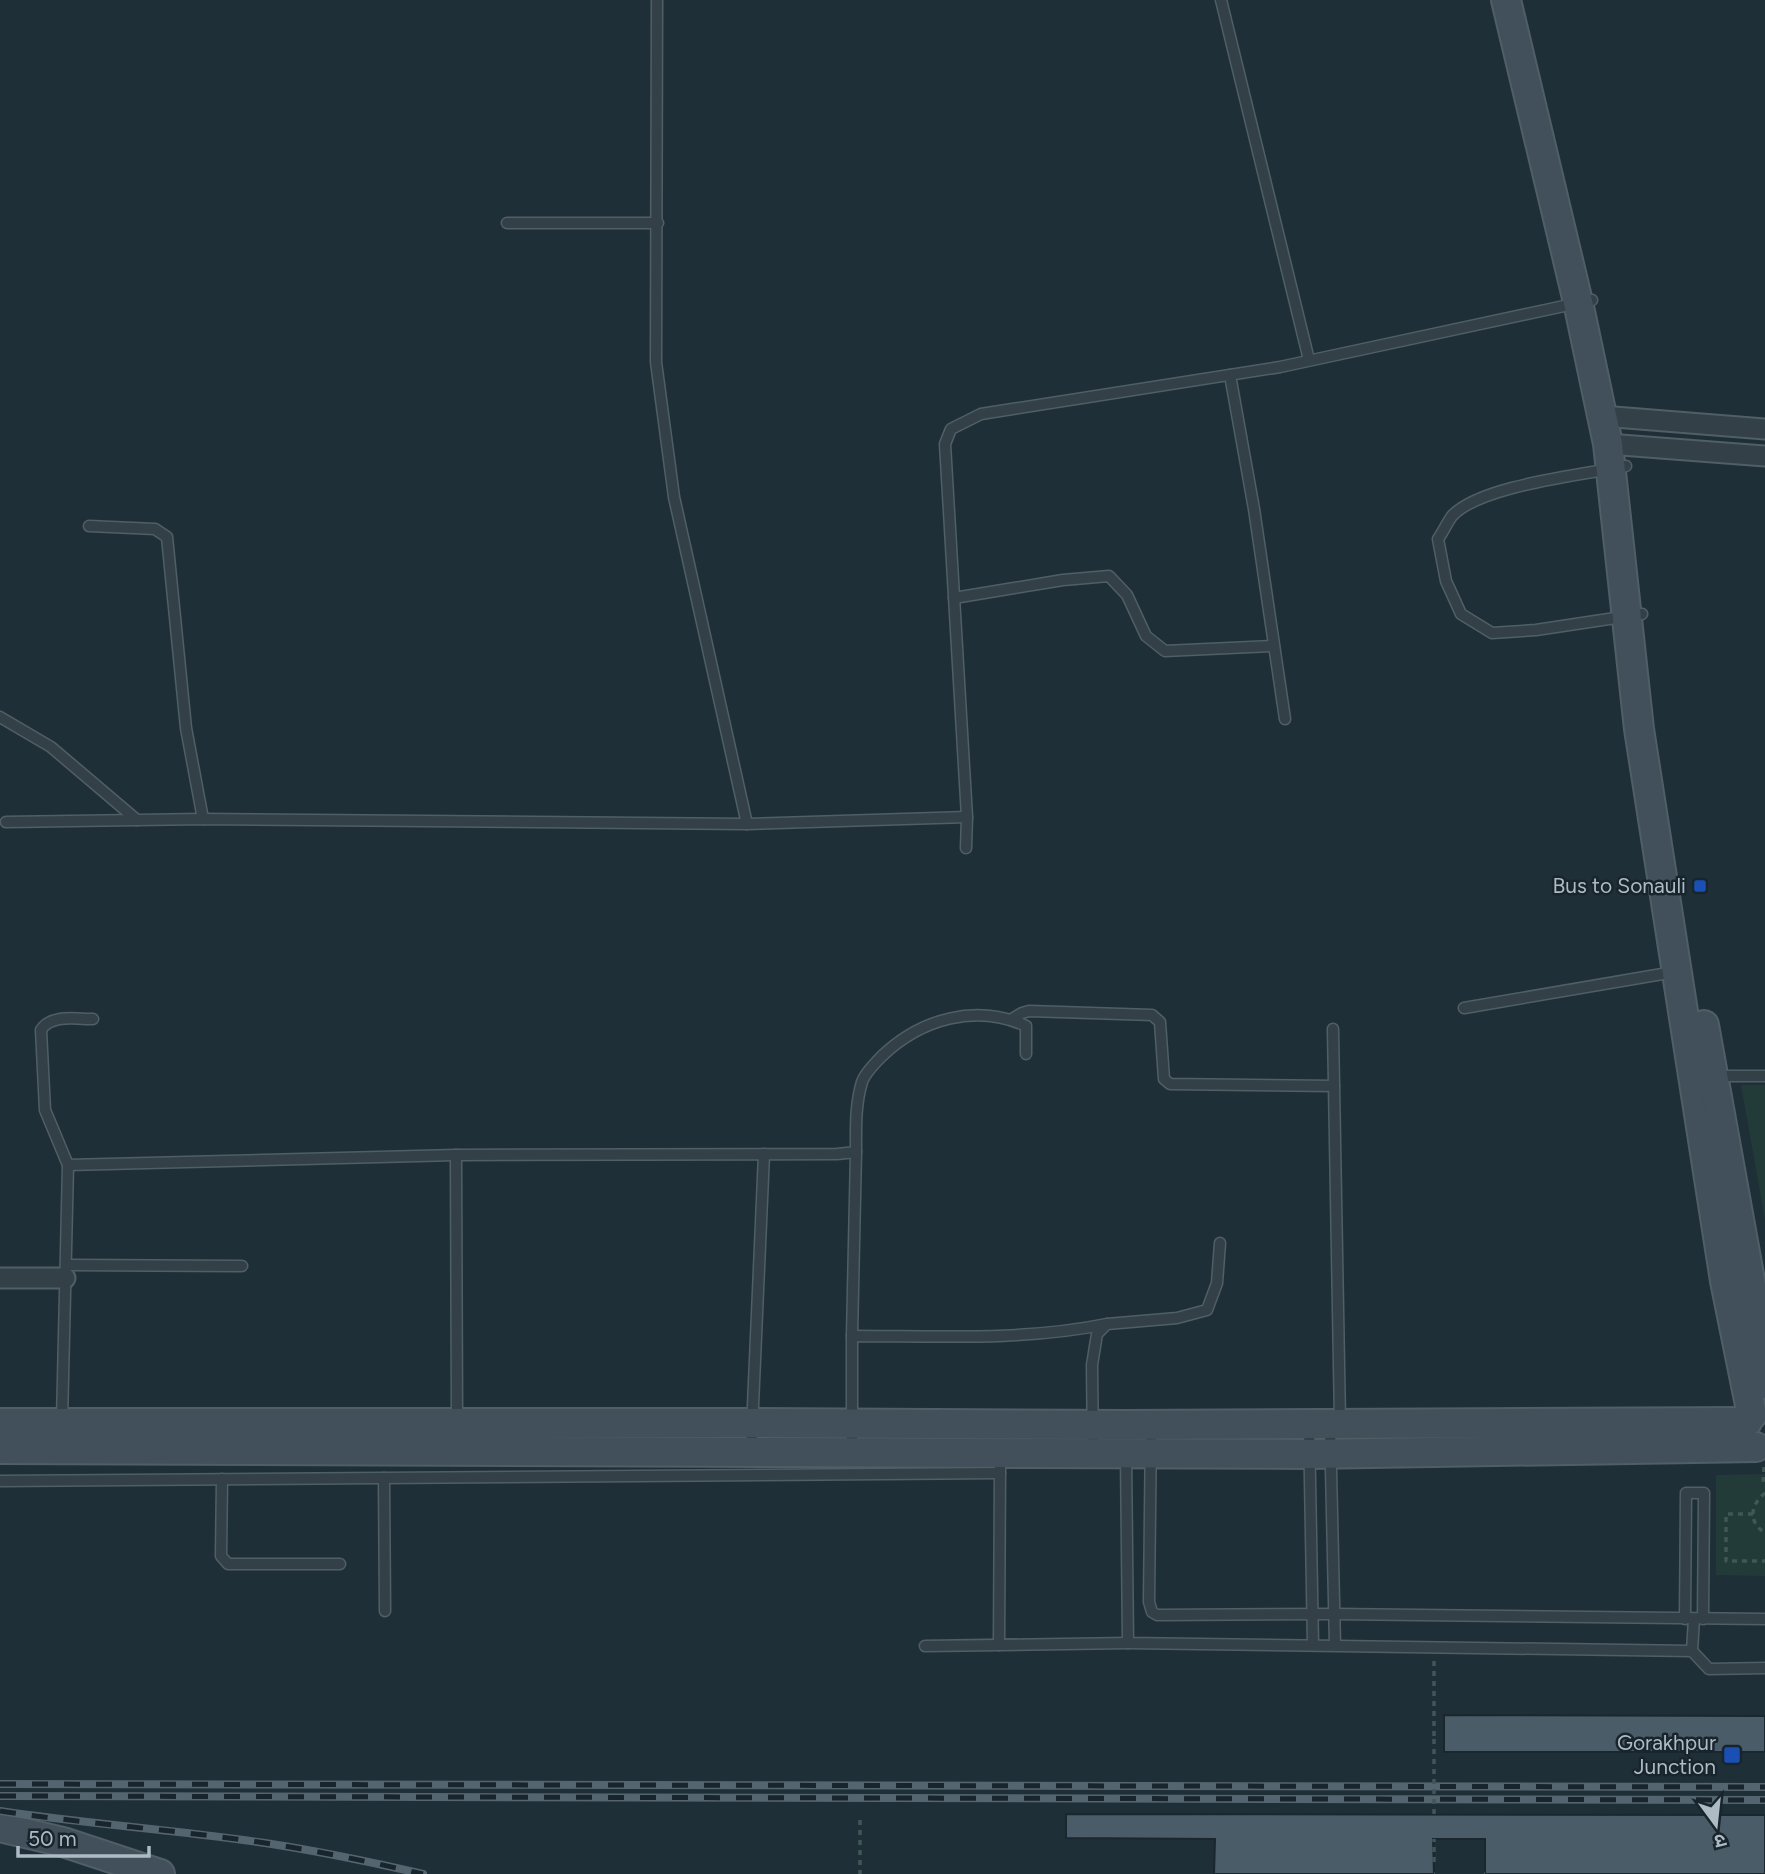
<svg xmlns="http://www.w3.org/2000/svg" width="1765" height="1874" viewBox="0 0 1765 1874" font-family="Figtree,'Noto Sans Devanagari',sans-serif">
<rect width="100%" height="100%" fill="#1f2f38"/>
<g fill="#223b38">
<path d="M 1741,1085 L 1765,1085 L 1765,1220 Z"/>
<path d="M 1765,1474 L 1765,1576 L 1716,1575 L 1716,1475 Z"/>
</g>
<g fill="#4a5c67" stroke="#1b272f" stroke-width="2">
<path d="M 1444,1715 L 1765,1716 L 1765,1752 L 1444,1752 Z"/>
<path d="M 1066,1814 L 1765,1815 L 1765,1874 L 1485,1874 L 1485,1839 L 1433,1839 L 1434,1874 L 1214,1874 L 1215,1839 L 1066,1838 Z"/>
</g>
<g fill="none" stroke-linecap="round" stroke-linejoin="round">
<defs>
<g id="lane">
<path d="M 657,0 L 656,362 L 674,497 L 747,824"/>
<path d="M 1221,0 L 1309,360"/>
<path d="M 507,223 L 658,223"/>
<path d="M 1230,375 L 1254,509 L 1285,719"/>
<path d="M 1626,466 C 1583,475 1481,485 1452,516 C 1447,523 1443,532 1438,539 L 1446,581 L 1461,614 L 1492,633 L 1536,630 L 1642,614"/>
<path d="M 89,526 L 155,529 L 167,537 L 186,728 L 203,819"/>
<path d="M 954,598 L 1063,580 L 1109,576 L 1127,595 L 1146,636 L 1165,651 L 1274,646"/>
<path d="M 0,717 L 51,747 L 137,820"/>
<path d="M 6,822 L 203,819 L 747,824 L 967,817"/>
<path d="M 966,848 L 967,817 L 945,444 L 951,429 L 981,414 L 1280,367 L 1592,300"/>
<path d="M 1464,1008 L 1674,972"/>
<path d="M 1012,1019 L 1022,1013 L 1029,1011 L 1152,1015 L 1160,1022 L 1164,1079 L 1170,1084 L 1334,1086"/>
<path d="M 1333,1029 L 1340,1421"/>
<path d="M 1717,1076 L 1765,1076"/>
<path d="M 456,1155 L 457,1421"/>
<path d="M 68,1165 L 456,1155 L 837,1154 L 856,1152 C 856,1128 855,1105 862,1082 C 865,1073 875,1063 882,1056 C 921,1019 976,1003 1026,1026 L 1026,1054"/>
<path d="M 66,1265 L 242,1266"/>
<path d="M 852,1336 L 856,1152"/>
<path d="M 62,1421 L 68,1165 L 45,1110 L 41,1030 C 51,1014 76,1019 93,1019"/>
<path d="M 1309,1425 L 1313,1645"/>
<path d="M 1330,1425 L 1335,1645"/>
<path d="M 1151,1426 L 1149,1602 L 1152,1612 L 1157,1615 L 1334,1614 L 1765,1619"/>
<path d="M 751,1451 L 764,1154"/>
<path d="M 852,1451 L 852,1336 C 938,1336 1023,1341 1107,1324"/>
<path d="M 1093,1453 L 1092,1365 L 1097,1334 L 1107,1324 L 1177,1318 L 1207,1310 L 1217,1283 L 1220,1243"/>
<path d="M 1126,1455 L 1128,1643 L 1692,1651 L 1709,1669 L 1765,1668"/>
<path d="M 384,1478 L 385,1611"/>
<path d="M 222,1479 L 221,1556 L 228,1564 L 340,1564"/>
<path d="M 0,1481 L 1000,1473"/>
<path d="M 1685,1619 L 1686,1493 L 1704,1493 L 1703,1619"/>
<path d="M 999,1645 L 1000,1467"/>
<path d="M 925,1646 L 1128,1643"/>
<path d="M 1692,1651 L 1694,1619"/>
</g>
<g id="street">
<path d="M 1602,416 L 1765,429"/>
<path d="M 1608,444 L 1765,456"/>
<path d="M 0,1278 L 65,1278"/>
</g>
<g id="secondary">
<path d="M 1506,0 L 1578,302 L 1608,444 L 1639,729 L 1725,1281 L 1752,1415"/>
<path d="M 1704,1025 L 1753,1297 L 1765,1384"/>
<path d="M 0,1423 L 752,1423 L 1126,1425 L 1747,1422"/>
<path d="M 0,1449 L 1310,1454 L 1756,1447"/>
<path d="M 0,1827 L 63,1842 L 160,1874"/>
</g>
</defs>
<use href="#lane" stroke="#505e66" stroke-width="13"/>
<use href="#street" stroke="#505e66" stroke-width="23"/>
<use href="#secondary" stroke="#505e66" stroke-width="32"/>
<g stroke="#415755" stroke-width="3.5" stroke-dasharray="5 5" stroke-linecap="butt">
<path d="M 1764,1467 L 1763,1484 L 1765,1484"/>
<path d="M 1765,1493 C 1750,1505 1748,1522 1765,1533"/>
<path d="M 1753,1514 L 1726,1514 L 1726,1561 L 1765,1561"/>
<path d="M 1434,1736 L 1434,1658"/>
<path d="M 860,1820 L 860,1874"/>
<path d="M 1434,1862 L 1434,1839"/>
<path d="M 1434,1874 L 1435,1874"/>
<path d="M 1484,1874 L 1485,1874"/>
</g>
<use href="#lane" stroke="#334048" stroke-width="10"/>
<use href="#street" stroke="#334048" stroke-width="19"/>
<use href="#secondary" stroke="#41505b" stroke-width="28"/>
<defs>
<g id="rail">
<path d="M 0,1784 L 1765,1787"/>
<path d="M 0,1796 L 1765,1800"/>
<path d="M 0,1811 C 88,1824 177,1830 265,1843 C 318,1851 371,1862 423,1874"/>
</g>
</defs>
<use href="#rail" stroke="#556570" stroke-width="8"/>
<use href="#rail" stroke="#19252d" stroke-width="5" stroke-dasharray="16" stroke-linecap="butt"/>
<path stroke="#415755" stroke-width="3.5" stroke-dasharray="5 5" stroke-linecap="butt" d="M 1434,1814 L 1434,1736"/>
</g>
<g fill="#1a4fb4" stroke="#19252d" stroke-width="2.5">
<rect x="1693" y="879" width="14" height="14" rx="3.5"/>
<rect x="1723" y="1746" width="18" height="18" rx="3.5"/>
</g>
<g text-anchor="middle" stroke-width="5" stroke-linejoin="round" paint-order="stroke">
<g font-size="21" fill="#adbbc5" stroke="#19252d" text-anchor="end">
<text x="1686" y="893">Bus to Sonauli</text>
<text x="1716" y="1750">Gorakhpur<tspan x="1716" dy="24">Junction</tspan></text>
</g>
</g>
<g transform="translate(1716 1825) rotate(165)" stroke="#19252d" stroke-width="5" paint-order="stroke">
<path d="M0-5L12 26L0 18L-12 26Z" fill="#adbbc5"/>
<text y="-10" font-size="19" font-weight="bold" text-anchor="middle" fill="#adbbc5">उ</text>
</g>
<path d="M18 1846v10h131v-10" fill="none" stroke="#adbbc5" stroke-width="3.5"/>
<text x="28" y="1846" font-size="21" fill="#adbbc5" stroke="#19252d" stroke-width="5" paint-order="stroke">50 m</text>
</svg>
